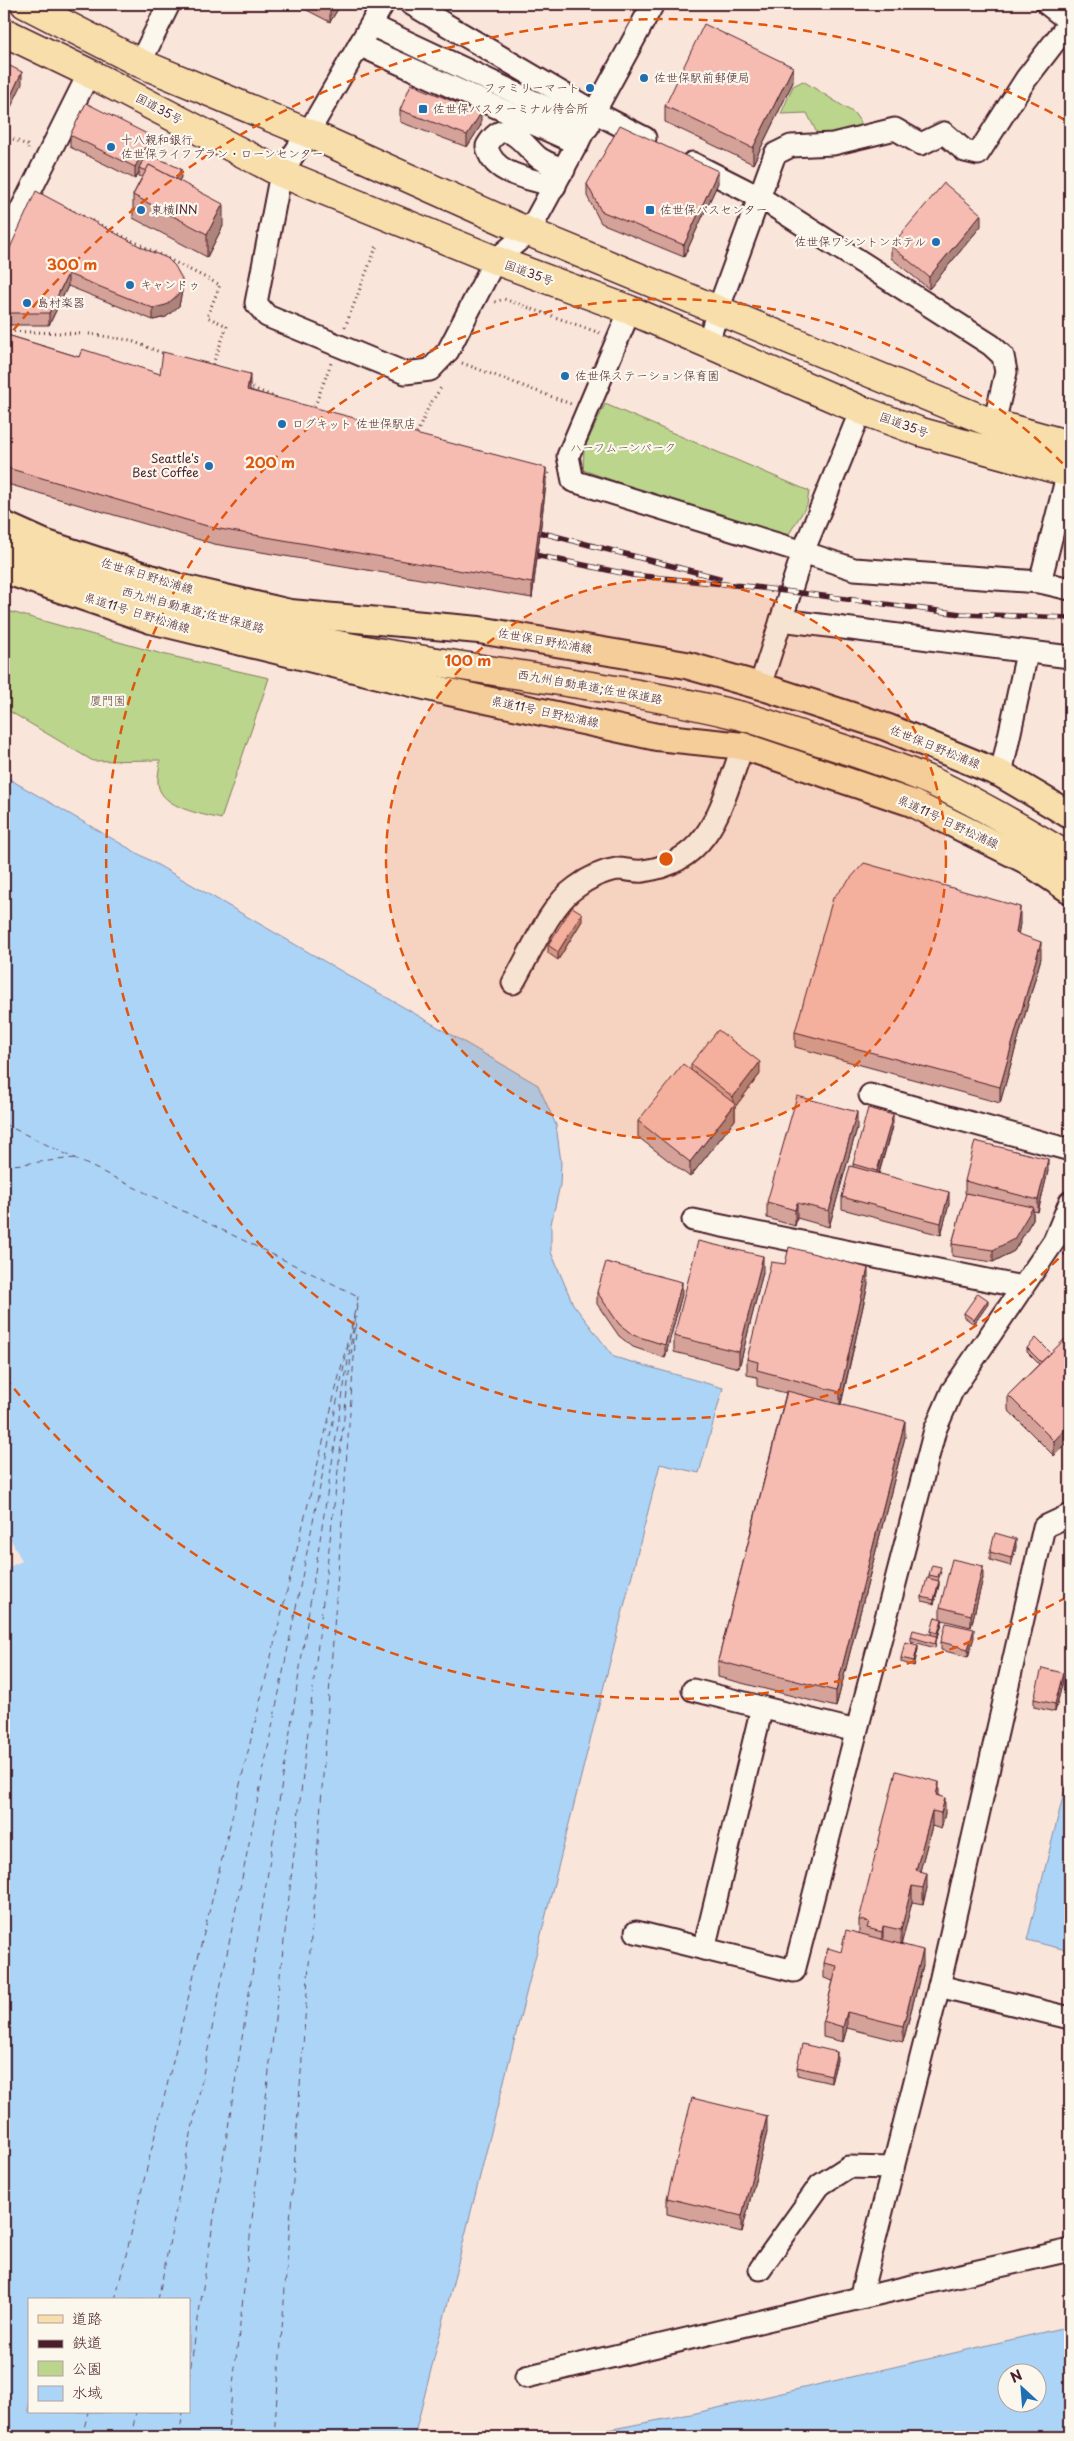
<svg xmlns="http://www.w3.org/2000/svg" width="1074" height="2441" viewBox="0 0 1074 2441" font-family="'Playpen Sans','Klee One',sans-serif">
<rect width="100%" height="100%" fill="#fae5da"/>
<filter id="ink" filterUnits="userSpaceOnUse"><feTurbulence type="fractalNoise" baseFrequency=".02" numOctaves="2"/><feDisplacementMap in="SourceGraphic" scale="10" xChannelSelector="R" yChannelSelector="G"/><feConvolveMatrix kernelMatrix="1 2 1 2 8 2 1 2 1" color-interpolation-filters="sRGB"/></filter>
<g filter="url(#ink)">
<g fill="#bbd58c" stroke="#827a5c">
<path d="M 803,81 L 854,113 L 864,127 L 820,139 L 807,113 L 781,114 L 793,86 Z"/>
<path d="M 605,404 L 809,491 L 807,505 L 787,537 L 668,500 L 583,470 L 584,449 Z"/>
<path d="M 4,610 L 162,654 L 269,678 L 221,819 C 202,814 161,808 158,784 C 157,776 160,767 160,760 L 93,761 L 4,708 Z"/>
</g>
<g fill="#acd4f6" stroke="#858ca5" fill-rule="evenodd">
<path d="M 4,776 L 538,1085 L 556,1125 L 561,1162 L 560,1185 L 551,1224 L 551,1252 L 573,1304 L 614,1357 L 723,1388 L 699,1473 L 660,1464 L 414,2437 L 4,2437 ZM 29,2300 L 189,2300 L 189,2412 L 29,2412 Z"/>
<path d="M 1070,1769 L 1070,1951 L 1027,1940 Z"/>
<path d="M 1070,2326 L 1070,2437 L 571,2437 L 696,2413 ZM 1006,2374 L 1036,2374 L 1036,2404 L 1006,2404 Z"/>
</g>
<path fill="#fae5da" d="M 4,1526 L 22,1561 L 7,1568 L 4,1562 Z"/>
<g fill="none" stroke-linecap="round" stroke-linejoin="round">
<g stroke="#624c5e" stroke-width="1" stroke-dasharray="6 5" stroke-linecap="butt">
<path d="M 4,1124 L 358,1296"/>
<path d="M 4,1166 L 75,1158"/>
<path d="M 115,2300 L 357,1302"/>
<path d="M 158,2300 L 354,1316"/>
<path d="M 189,2377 L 355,1316"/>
<path d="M 82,2437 L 88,2412"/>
<path d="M 131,2437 L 136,2412"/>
<path d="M 179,2437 L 183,2412"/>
<path d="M 227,2437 L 358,1296"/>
<path d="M 274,2437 L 357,1317"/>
</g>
<defs>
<g id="minor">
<path d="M 383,4 L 308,133 L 281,173 L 256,303 L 267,316 L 405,373 L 430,370 L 448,351 L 495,260 L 529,232 L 653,4"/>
<path d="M 411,4 L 596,113 L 645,138"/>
<path d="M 1047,4 L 1070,22"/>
<path d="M 371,25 L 588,127"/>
<path d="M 359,45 L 578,144"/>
<path d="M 140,63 L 169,4"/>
<path d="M 692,163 L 761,198 L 991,345 L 1003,356 L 1006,372 L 994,424"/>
<path d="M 555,186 C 532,179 491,175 487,146 C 506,113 523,145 539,158 C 546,163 556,166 564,170"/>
<path d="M 4,244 L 89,73"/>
<path d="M 630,310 L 568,456 L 573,481 L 803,552 L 854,569 L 1040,582 L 1068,472"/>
<path d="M 708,343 L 718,310 L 775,154 L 791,146 L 833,144 L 895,129 L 921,144 L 944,133 L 965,151 L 978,154 L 1026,79 L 1070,22"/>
<path d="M 1040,582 L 1070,589"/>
<path d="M 781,620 L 1070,657"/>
<path d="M 760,686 L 803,552 L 861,410"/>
<path d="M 1001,774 L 1027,653"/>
<path d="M 513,983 C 529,956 550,905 575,888 C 587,879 602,871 617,869 C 626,869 634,872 643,871 C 713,862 722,801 743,746"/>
<path d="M 870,1095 L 1070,1150"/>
<path d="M 693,1220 L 1022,1287"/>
<path d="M 693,1690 L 856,1731"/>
<path d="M 636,1932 L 794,1971 L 935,1430 L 952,1391 L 1054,1241 L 1070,1202"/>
<path d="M 704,1949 L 762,1707"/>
<path d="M 939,1986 L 1044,1527 L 1070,1515"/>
<path d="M 1070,2018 L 939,1986 L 860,2298 L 1070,2250"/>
<path d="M 760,2269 L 820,2185 L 848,2167 L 893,2168"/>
<path d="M 526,2377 L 860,2298"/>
</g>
<g id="major">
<path d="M 4,525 L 44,543 L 178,587 L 290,613 L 479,630 L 686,665 L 760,686 L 886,727 L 1001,774 L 1070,815"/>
<path d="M 4,570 L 151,620 L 445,691 L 657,737 L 743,746 L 912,803 L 1024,859 L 1070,890"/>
</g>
<g id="highway">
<path d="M 25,4 L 140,63 L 308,133 L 529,232 L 994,424 L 1070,445"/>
<path d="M 4,32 L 89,73 L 281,173 L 495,260 L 630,310 L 861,410 L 921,432 L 1070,473"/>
<path d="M 4,549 C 111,593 224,624 338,645 C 472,671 608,683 742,716 C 763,722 785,730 806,737 C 848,750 892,764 933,782 C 980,804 1026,831 1070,858"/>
</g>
</defs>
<use href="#minor" stroke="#4a1f2b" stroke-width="25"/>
<use href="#major" stroke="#4a1f2b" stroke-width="30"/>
<use href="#highway" stroke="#4a1f2b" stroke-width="31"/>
<g stroke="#4a1f2b" stroke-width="3" stroke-dasharray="1 4" stroke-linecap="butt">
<path d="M 4,135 L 29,146 L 28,149"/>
<path d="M 4,178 L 11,182"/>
<path d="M 65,207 L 220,285 L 207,317 L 227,326 L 212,367"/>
<path d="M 495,302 L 504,299 L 600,333"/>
<path d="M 345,327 L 377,245"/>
<path d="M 4,331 L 89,334 L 129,340 L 165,354"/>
<path d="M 462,363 L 571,404"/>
<path d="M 248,386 L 279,399"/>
<path d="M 313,411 L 331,363"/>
<path d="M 415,438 L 429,406 L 442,386"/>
<path d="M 543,479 L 546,480 L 550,470"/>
</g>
<use href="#minor" stroke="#fbf7ec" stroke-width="21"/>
<use href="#major" stroke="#f8deab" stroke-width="26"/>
<use href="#highway" stroke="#f8deab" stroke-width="28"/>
<defs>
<g id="rail">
<path d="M 527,529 L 719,578"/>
<path d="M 525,553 L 632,575 L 754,587 L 961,614 L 1070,618"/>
</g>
</defs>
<use href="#rail" stroke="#4a1f2b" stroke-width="5.5"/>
<use href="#rail" stroke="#fbf7ec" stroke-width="4" stroke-dasharray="11" stroke-linecap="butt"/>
</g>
<g fill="#d4a298" stroke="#4a1f2b">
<path d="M 295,4 L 341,4 L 330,22 Z"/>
<path d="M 793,82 L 753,164 L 665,122 L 665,106 Z"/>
<path d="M 400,110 L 481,125 L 467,147 L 400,122 Z"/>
<path d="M 70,135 L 151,148 L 148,154 L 181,177 L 179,181 L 223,226 L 207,257 L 133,218 L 133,195 L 142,177 L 139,176 L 139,172 L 135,179 L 70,147 Z"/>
<path d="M 718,183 L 684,257 L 601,223 L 587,196 L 587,184 Z"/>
<path d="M 981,226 L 929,289 L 891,258 L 891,246 Z"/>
<path d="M 4,261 L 182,291 L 179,306 L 166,317 L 153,320 L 68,286 L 49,325 L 4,325 Z"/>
<path d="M 4,334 L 79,357 L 160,374 L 250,390 L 546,484 L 532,598 L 214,544 L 4,483 Z"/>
<path d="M 582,921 L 558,960 L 548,953 L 548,945 Z"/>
<path d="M 1020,923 L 1018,934 L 1041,958 L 1000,1103 L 795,1047 L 795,1032 Z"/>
<path d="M 691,1064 L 760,1074 L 735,1107 L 735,1120 L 690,1177 L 638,1137 L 638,1121 L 691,1070 Z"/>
<path d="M 893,1123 L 879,1174 L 949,1204 L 941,1235 L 842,1209 L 842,1197 L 853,1167 L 853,1164 Z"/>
<path d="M 857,1128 L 829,1227 L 797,1218 L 795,1226 L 767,1218 L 767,1202 Z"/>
<path d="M 1048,1171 L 1038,1212 L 1033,1211 L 1033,1219 L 1014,1251 L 993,1262 L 952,1256 L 952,1244 L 966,1194 L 965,1193 L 965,1181 Z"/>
<path d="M 785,1264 L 868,1284 L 841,1405 L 905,1437 L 836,1707 L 718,1677 L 718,1661 L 786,1393 L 757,1386 L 757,1377 L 747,1375 L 747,1359 Z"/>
<path d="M 763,1272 L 739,1368 L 674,1352 L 674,1336 Z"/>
<path d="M 597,1292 L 682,1294 L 665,1358 L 633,1347 L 619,1336 L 597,1304 Z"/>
<path d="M 988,1304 L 974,1324 L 964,1317 L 964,1313 Z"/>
<path d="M 1070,1334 L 1054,1456 L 1008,1410 L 1008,1395 L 1039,1364 L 1027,1352 L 1027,1348 L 1051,1353 Z"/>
<path d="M 1016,1547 L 1011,1566 L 990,1560 L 990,1552 Z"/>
<path d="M 941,1571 L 938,1581 L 939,1585 L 934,1604 L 922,1601 L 922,1597 L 929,1579 L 929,1575 Z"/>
<path d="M 983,1578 L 971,1627 L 942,1620 L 942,1623 L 938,1637 L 937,1637 L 935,1648 L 911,1641 L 911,1637 L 931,1635 L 931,1631 L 940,1618 L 940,1607 Z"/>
<path d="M 974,1637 L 968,1657 L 941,1650 L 941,1642 Z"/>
<path d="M 918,1649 L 914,1666 L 901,1662 L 901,1658 Z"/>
<path d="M 1063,1681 L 1055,1712 L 1034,1707 L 1034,1699 Z"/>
<path d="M 939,1796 L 945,1813 L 941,1829 L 932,1826 L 920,1871 L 927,1888 L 923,1904 L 912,1902 L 901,1944 L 923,1965 L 903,2042 L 847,2028 L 843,2042 L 823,2037 L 823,2021 L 833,1981 L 824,1978 L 824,1963 L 841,1952 L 859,1934 L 859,1920 Z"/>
<path d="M 837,2060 L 831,2083 L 797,2075 L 797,2067 Z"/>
<path d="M 767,2132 L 742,2232 L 667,2214 L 667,2198 Z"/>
</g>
<g fill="#ad847c" stroke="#4a1f2b">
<path d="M 330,4 L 341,4 L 330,22 Z"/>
<path d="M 793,67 L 793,82 L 753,164 L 753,148 Z"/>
<path d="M 22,72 L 22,84 L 4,122 L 4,110 Z"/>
<path d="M 481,113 L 481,125 L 467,147 L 467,135 Z"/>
<path d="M 151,136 L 151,148 L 141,168 L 139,168 L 139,172 L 135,179 L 135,167 Z"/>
<path d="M 181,169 L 181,177 L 173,192 L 173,184 Z"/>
<path d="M 718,171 L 718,183 L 684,257 L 684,245 Z"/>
<path d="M 223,204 L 223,226 L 207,257 L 207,234 Z"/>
<path d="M 981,214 L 981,226 L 929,289 L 929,277 Z"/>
<path d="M 68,274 L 68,286 L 49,325 L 49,313 Z"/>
<path d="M 182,279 L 182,291 L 179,306 L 166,317 L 153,320 L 153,308 Z"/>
<path d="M 250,374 L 250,390 L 247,405 L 247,390 Z"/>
<path d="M 546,468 L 546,484 L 532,598 L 532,583 Z"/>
<path d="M 1020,907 L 1020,923 L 1016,949 L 1016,933 Z"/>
<path d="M 582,913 L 582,921 L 558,960 L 558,952 Z"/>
<path d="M 1041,942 L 1041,958 L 1000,1103 L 1000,1087 Z"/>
<path d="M 760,1062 L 760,1074 L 735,1107 L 735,1120 L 690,1177 L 690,1162 L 733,1107 L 733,1097 Z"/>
<path d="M 857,1112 L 857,1128 L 829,1227 L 829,1211 Z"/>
<path d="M 893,1115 L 893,1123 L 877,1179 L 877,1171 Z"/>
<path d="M 1048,1159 L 1048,1171 L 1038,1212 L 1038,1200 Z"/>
<path d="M 949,1192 L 949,1204 L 941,1235 L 941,1223 Z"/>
<path d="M 797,1203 L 797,1218 L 795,1226 L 795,1210 Z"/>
<path d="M 1033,1207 L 1033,1219 L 1014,1251 L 993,1262 L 993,1250 Z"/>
<path d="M 763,1256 L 763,1272 L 739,1368 L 739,1352 Z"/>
<path d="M 868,1268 L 868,1284 L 840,1407 L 840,1392 Z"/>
<path d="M 682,1282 L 682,1294 L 665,1358 L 665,1345 Z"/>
<path d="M 988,1300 L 988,1304 L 974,1324 L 974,1320 Z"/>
<path d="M 905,1421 L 905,1437 L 836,1707 L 836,1691 Z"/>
<path d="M 1070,1424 L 1070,1440 L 1054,1456 L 1054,1441 Z"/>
<path d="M 1016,1539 L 1016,1547 L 1011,1566 L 1011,1558 Z"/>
<path d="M 983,1566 L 983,1578 L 971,1627 L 971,1615 Z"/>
<path d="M 939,1581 L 939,1585 L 934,1604 L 934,1600 Z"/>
<path d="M 942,1619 L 942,1623 L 938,1637 L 938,1633 Z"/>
<path d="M 974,1629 L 974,1637 L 968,1657 L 968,1649 Z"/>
<path d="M 918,1645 L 918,1649 L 914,1666 L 914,1661 Z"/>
<path d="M 1063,1673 L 1063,1681 L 1055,1712 L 1055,1704 Z"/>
<path d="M 939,1782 L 939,1798 L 936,1795 Z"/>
<path d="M 945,1798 L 945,1813 L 941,1829 L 941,1813 Z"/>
<path d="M 932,1811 L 932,1826 L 916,1886 L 916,1870 Z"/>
<path d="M 927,1873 L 927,1888 L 923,1904 L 923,1888 Z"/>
<path d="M 912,1886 L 912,1902 L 901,1946 L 901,1930 Z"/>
<path d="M 883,1926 L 883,1942 L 882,1948 L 882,1932 Z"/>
<path d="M 923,1950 L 923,1965 L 903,2042 L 903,2026 Z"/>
<path d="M 847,2012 L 847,2028 L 843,2042 L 843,2027 Z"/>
<path d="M 837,2052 L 837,2060 L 831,2083 L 831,2075 Z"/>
<path d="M 767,2116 L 767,2132 L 742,2232 L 742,2216 Z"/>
</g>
<g fill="#f7bcb1" stroke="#4a1f2b">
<path d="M 704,24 L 793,67 L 753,148 L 665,106 Z"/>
<path d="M 4,63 L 22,72 L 4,110 Z"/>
<path d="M 411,84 L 481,113 L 467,135 L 400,110 Z"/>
<path d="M 86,103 L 151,136 L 135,167 L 70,135 Z"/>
<path d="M 620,125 L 718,171 L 684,245 L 601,211 L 587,184 Z"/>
<path d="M 147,153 L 181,169 L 176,179 L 149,165 L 146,171 L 139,168 Z"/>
<path d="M 149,165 L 223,204 L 207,234 L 133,195 Z"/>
<path d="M 944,183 L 981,214 L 929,277 L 891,246 Z"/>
<path d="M 36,191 L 147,250 L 167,258 L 175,266 L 182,279 L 179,294 L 166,305 L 153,308 L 68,274 L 49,313 L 4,313 L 4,261 Z"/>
<path d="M 4,334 L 79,357 L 82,349 L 160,374 L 163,352 L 250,374 L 247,390 L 546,468 L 532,583 L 214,528 L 4,467 Z"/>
<path d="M 864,863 L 1020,907 L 1016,933 L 1041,942 L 1000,1087 L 795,1032 L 833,898 Z"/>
<path d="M 572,907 L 582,913 L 558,952 L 548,945 Z"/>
<path d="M 718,1030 L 760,1062 L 733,1097 L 691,1064 Z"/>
<path d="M 683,1064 L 735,1104 L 690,1162 L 638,1121 Z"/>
<path d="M 797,1096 L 857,1112 L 829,1211 L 797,1203 L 795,1210 L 767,1202 Z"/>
<path d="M 868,1108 L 893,1115 L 877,1171 L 853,1164 Z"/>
<path d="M 975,1141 L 1048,1159 L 1038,1200 L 965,1181 Z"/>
<path d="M 850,1166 L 949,1192 L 941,1223 L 842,1197 Z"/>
<path d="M 966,1193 L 1033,1207 L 1014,1239 L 993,1250 L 952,1244 Z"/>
<path d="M 698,1241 L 763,1256 L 739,1352 L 674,1336 Z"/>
<path d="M 789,1247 L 868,1268 L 840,1392 L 757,1370 L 758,1362 L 747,1359 L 771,1262 L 785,1264 Z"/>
<path d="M 606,1262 L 682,1282 L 665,1345 L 633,1335 L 619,1324 L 597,1292 Z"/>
<path d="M 978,1293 L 988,1300 L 974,1320 L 964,1313 Z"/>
<path d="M 1070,1334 L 1070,1424 L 1054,1441 L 1008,1395 Z"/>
<path d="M 1036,1338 L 1051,1353 L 1041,1362 L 1027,1348 Z"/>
<path d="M 787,1391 L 905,1421 L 836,1691 L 718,1661 Z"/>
<path d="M 995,1533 L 1016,1539 L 1011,1558 L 990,1552 Z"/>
<path d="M 952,1559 L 983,1566 L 971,1615 L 940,1607 Z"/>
<path d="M 932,1565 L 941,1567 L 938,1577 L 929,1575 Z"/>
<path d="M 927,1578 L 939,1581 L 934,1600 L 922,1597 Z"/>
<path d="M 935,1617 L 942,1619 L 938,1633 L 931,1631 Z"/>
<path d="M 946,1623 L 974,1629 L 968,1649 L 941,1642 Z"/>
<path d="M 913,1630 L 937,1636 L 935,1644 L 911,1637 Z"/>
<path d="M 905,1642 L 918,1645 L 914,1661 L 901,1658 Z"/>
<path d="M 1042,1668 L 1063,1673 L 1055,1704 L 1034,1699 Z"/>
<path d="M 896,1771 L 939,1782 L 936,1795 L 945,1798 L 941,1813 L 932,1811 L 916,1870 L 927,1873 L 923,1888 L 912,1886 L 901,1930 L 883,1926 L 882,1932 L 867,1928 L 869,1922 L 859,1920 Z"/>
<path d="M 846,1930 L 923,1950 L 903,2026 L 847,2012 L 843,2027 L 823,2021 L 837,1966 L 824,1963 L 828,1948 L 841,1952 Z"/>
<path d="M 802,2044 L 837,2052 L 831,2075 L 797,2067 Z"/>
<path d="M 692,2098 L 767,2116 L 742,2216 L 667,2198 Z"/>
</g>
</g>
<circle cx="666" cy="859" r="280" fill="#e0560e" fill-opacity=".12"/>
<g fill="none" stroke="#e0560e" stroke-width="2.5" stroke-dasharray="9 6">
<circle cx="666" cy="859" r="280"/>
<path d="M1069 1248A560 560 0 1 1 1069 470"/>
<path d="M1067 1597A840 840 0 0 1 4 1376M4 342A840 840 0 0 1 1067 121"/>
</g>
<g fill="#1f6fb2" stroke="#fbf7ec" stroke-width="2">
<circle cx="644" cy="78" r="5"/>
<circle cx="590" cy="88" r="5"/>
<rect x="418" y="104" width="10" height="10" rx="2.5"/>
<circle cx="111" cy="147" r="5"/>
<circle cx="141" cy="210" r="5"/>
<rect x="645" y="205" width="10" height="10" rx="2.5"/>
<circle cx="936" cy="242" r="5"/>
<circle cx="130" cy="285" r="5"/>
<circle cx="27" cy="303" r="5"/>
<circle cx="565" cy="376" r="5"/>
<circle cx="282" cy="424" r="5"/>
<circle cx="209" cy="466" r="5"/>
</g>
<g text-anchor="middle" stroke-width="4.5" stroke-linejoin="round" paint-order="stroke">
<g font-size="12" fill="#4a1f2b" stroke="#fbf7ec" text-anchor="start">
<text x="654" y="82">佐世保駅前郵便局</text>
<text x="580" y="92" text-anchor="end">ファミリーマート</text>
<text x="433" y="113">佐世保バスターミナル待合所</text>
<text x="121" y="144">十八親和銀行<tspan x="121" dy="14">佐世保ライフプラン・ローンセンター</tspan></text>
<text x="151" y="214">東横INN</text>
<text x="660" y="214">佐世保バスセンター</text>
<text x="926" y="246" text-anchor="end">佐世保ワシントンホテル</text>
<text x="140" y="289">キャンドゥ</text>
<text x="37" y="307">島村楽器</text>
<text x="575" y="380">佐世保ステーション保育園</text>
<text x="292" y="428">ログキット 佐世保駅店</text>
<text x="199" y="463" text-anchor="end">Seattle's<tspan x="199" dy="14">Best Coffee</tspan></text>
</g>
<g font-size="12" fill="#4a1f2b" stroke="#fbf7ec">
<text transform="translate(159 109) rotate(28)" y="4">国道35号</text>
<text transform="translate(529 273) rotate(20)" y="4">国道35号</text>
<text transform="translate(904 425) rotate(20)" y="4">国道35号</text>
<text transform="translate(147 576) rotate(17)" y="4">佐世保日野松浦線</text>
<text transform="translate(193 610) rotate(15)" y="4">西九州自動車道;佐世保道路</text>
<text transform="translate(137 613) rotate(17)" y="4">県道11号 日野松浦線</text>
<text transform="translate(545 641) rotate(10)" y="4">佐世保日野松浦線</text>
<text transform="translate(590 687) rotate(10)" y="4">西九州自動車道;佐世保道路</text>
<text transform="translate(545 712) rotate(12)" y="4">県道11号 日野松浦線</text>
<text transform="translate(935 747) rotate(22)" y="4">佐世保日野松浦線</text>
<text transform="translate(948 822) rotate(25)" y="4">県道11号 日野松浦線</text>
</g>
<g font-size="12" fill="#664c43" stroke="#fbf7ec">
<text x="623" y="452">ハーフムーンパーク</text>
<text x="108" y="705">厦門園</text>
</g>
</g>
<circle cx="666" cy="859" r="8" fill="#e0560e" stroke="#fbf7ec" stroke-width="2.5"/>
<g font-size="15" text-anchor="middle" font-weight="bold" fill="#e0560e" stroke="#fbf7ec" stroke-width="4.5" stroke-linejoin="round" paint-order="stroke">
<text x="72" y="270">300 m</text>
<text x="270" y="468">200 m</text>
<text x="468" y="666">100 m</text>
</g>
<rect width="1074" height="2441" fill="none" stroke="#fbf7ec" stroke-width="20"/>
<rect x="10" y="10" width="1054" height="2421" fill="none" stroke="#4a1f2b" stroke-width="2" filter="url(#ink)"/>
<rect x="28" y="2298" width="162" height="115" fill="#fbf7ec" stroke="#b4a19f"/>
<rect x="38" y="2315" width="25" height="8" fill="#f8deab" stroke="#b4a19f"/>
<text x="72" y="2324" font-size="15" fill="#4a1f2b">道路</text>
<rect x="38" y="2340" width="25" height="8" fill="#4a1f2b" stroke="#b4a19f"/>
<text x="72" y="2348" font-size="15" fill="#4a1f2b">鉄道</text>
<rect x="38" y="2361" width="25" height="15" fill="#bbd58c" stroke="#b4a19f"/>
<text x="72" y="2374" font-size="15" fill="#4a1f2b">公園</text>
<rect x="38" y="2386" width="25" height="15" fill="#acd4f6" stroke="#b4a19f"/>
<text x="72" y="2398" font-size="15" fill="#4a1f2b">水域</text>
<g transform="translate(1022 2388) rotate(334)"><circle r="24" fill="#fbf7ec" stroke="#b4a19f"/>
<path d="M0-4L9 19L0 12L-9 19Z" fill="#1f6fb2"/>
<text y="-8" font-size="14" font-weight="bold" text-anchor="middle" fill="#4a1f2b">N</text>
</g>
</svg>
